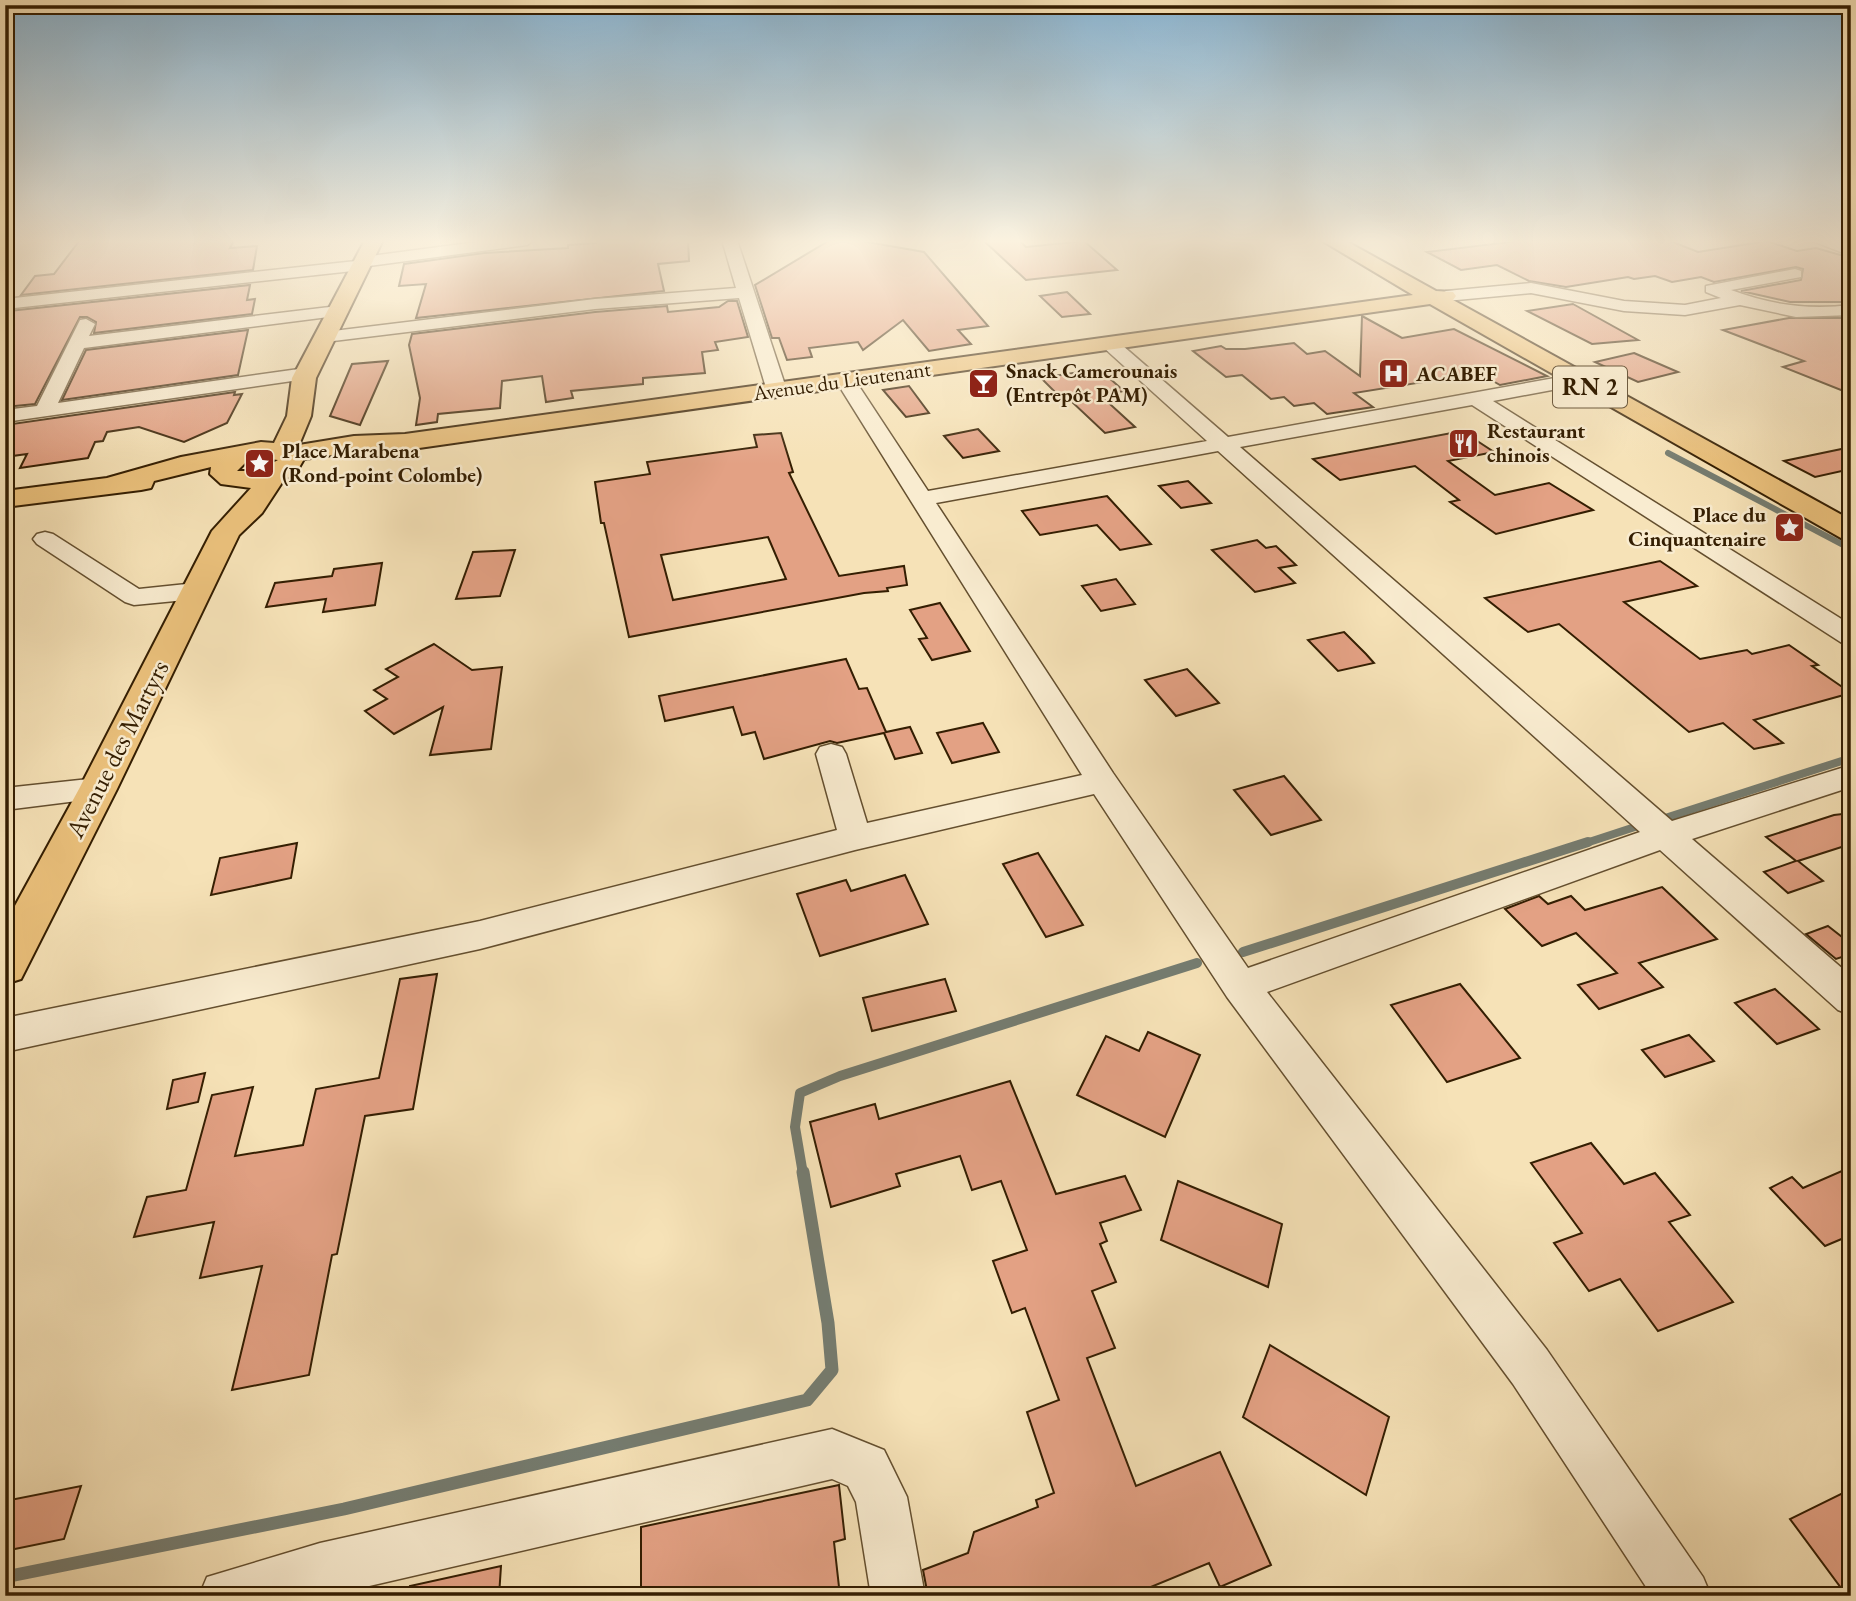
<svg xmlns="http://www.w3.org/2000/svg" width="1856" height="1601" viewBox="0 0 1856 1601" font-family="'EB Garamond',serif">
<rect width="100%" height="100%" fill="#f6e2b7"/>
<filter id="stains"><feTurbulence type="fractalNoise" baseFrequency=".00286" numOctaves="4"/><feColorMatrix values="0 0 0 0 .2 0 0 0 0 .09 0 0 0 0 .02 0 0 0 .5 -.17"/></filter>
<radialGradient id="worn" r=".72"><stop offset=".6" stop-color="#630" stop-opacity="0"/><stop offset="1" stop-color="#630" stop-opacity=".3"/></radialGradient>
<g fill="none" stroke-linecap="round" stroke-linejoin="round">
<path stroke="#757c70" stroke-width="6" d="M 1668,453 L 1851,549"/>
<g stroke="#757c70" stroke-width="8">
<path d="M 1659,820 L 1851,758"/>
<path d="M 1583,844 L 1641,825"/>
</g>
<g stroke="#757c70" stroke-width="10">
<path d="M 1243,952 L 1588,842"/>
<path d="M 803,1174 L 795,1127 L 800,1093 L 840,1076 L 1197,963"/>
</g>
<path stroke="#757c70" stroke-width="13" d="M 5,1577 L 344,1509 L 807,1400 L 832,1370 L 828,1323 L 803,1172"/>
</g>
<g fill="#e3a184" stroke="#341e02" stroke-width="2" fill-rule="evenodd">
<path d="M 80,240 L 234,240 L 230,248 L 257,246 L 253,270 L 21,295 L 35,276 L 54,274 Z"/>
<path d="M 595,240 L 688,240 L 689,261 L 658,264 L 664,291 L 416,318 L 426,284 L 399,286 L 404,264 L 484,253 L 568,248 L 568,245 L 596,243 Z"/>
<path d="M 830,240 L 856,240 L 924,252 L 988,326 L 958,330 L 971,344 L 929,351 L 903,320 L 863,350 L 858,342 L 809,348 L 812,357 L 787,360 L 779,338 L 772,338 L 755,285 Z"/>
<path d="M 983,240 L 1019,240 L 1026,247 L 1084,241 L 1117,270 L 1026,280 Z"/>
<path d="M 1526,240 L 1668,240 L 1698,252 L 1767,241 L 1797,251 L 1816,248 L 1851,258 L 1851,302 L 1790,302 L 1741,291 L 1801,280 L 1803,269 L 1796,267 L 1714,282 L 1701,277 L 1672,282 L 1655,276 L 1634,279 L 1628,277 L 1566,287 L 1529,281 L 1497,265 L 1461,270 L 1427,252 Z"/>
<path d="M 250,285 L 247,300 L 255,299 L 252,314 L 94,333 L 96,322 L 87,317 L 80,317 L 35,404 L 5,407 L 5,316 L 9,311 Z"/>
<path d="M 1067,292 L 1090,314 L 1062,317 L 1040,296 Z"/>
<path d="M 728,301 L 737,301 L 748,337 L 715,342 L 718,350 L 702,352 L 705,373 L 643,378 L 643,384 L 571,391 L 573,398 L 546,402 L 542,376 L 502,381 L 500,408 L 438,414 L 437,422 L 416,425 L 420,398 L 409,345 L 412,334 L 595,312 L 667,306 L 668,312 L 719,307 Z"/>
<path d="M 1573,304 L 1638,340 L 1592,344 L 1527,311 Z"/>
<path d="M 1362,316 L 1402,338 L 1454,329 L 1547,376 L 1500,385 L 1479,373 L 1354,393 L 1373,407 L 1327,414 L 1314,403 L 1294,406 L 1284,397 L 1271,399 L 1242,375 L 1226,377 L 1193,351 L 1221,346 L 1226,349 L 1245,349 L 1294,343 L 1307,354 L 1325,351 L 1360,376 Z"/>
<path d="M 1789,318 L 1851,318 L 1851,394 L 1783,367 L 1804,361 L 1723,330 Z"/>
<path d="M 248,330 L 238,375 L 62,400 L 86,350 Z"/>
<path d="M 1634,353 L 1678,372 L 1638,382 L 1595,362 Z"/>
<path d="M 388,361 L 360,425 L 330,416 L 352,364 Z"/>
<path d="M 1099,369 L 1124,391 L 1100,395 L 1135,427 L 1105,433 L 1070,400 L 1064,401 L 1041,378 Z"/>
<path d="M 909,386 L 929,413 L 906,417 L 883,390 Z"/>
<path d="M 235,392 L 234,395 L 242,394 L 227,423 L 184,442 L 139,427 L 107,432 L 103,441 L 95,442 L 88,458 L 20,468 L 27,454 L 5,457 L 5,425 Z"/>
<path d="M 978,429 L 999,451 L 963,458 L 944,436 Z"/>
<path d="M 1462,431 L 1494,452 L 1448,461 L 1495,495 L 1549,483 L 1593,510 L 1496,534 L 1450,502 L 1459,500 L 1415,466 L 1340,480 L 1313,459 Z"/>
<path d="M 781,433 L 793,472 L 789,473 L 839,576 L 904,566 L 907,585 L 887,588 L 888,591 L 864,593 L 629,637 L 604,523 L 601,523 L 595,482 L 650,474 L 647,462 L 757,447 L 754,435 ZM 768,537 L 786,579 L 673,600 L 661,555 Z"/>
<path d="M 1851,447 L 1851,469 L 1815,477 L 1784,461 Z"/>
<path d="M 1188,481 L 1211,503 L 1181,508 L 1159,486 Z"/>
<path d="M 1107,496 L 1151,544 L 1120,550 L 1097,525 L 1040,535 L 1022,511 Z"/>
<path d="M 1257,540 L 1266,548 L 1276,546 L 1296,565 L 1279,568 L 1295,583 L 1255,592 L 1212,550 Z"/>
<path d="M 515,550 L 500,596 L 456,599 L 473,552 Z"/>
<path d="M 1660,561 L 1697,586 L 1624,602 L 1700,659 L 1747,650 L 1752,654 L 1789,645 L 1818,665 L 1812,666 L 1851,693 L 1754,720 L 1783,743 L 1754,749 L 1723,723 L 1689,732 L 1559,624 L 1528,632 L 1485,598 Z"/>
<path d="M 382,563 L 375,605 L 323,612 L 326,599 L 266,607 L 275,583 L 332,576 L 334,569 Z"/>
<path d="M 1116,579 L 1135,604 L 1101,611 L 1082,586 Z"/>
<path d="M 940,603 L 970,651 L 932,660 L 919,639 L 927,638 L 910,610 Z"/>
<path d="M 1344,632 L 1366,654 L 1374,663 L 1338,671 L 1308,640 Z"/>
<path d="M 434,644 L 472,670 L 502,667 L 491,749 L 430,755 L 443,707 L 394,734 L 365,711 L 387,699 L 374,690 L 398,677 L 386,669 Z"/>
<path d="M 846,659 L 859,689 L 867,688 L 886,732 L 910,727 L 922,753 L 895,759 L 884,733 L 837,743 L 830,741 L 764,759 L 755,732 L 742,735 L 733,707 L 665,721 L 659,696 Z"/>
<path d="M 1187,669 L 1219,703 L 1176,716 L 1145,680 Z"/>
<path d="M 983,723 L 999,752 L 952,763 L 937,733 Z"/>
<path d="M 1284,776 L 1321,820 L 1271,835 L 1234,790 Z"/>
<path d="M 1851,813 L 1851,844 L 1798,861 L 1823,881 L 1788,893 L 1764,872 L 1796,861 L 1766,837 L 1834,815 Z"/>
<path d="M 297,843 L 291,878 L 211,895 L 220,858 Z"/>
<path d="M 1038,853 L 1083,925 L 1046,937 L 1003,864 Z"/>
<path d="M 905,875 L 928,924 L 820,956 L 797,894 L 846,880 L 851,891 Z"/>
<path d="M 1662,887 L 1717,939 L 1639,963 L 1663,987 L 1599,1009 L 1578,985 L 1617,973 L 1576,933 L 1542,946 L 1505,909 L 1539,896 L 1548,904 L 1571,896 L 1585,910 Z"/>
<path d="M 1828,926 L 1851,944 L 1851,954 L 1836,959 L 1806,934 Z"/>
<path d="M 437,974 L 413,1109 L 365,1116 L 337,1254 L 332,1255 L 309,1375 L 232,1390 L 262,1266 L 200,1278 L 214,1222 L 134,1237 L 147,1197 L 186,1190 L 212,1095 L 253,1087 L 235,1156 L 303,1145 L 316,1089 L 379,1078 L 400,979 Z"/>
<path d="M 945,979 L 956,1011 L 872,1031 L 863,998 Z"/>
<path d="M 1460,984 L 1520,1058 L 1447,1082 L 1391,1005 Z"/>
<path d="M 1775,989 L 1819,1029 L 1777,1044 L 1735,1003 Z"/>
<path d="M 1148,1032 L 1200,1055 L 1165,1137 L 1077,1095 L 1106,1036 L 1139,1051 Z"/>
<path d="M 1689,1035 L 1714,1061 L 1665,1077 L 1642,1050 Z"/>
<path d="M 205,1073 L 198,1102 L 167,1109 L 173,1080 Z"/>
<path d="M 1010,1081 L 1056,1194 L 1125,1176 L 1141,1210 L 1100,1223 L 1107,1241 L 1100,1244 L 1116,1282 L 1092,1291 L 1115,1348 L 1087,1358 L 1136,1486 L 1220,1452 L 1271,1565 L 1220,1587 L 1209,1563 L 1129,1596 L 928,1596 L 923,1570 L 968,1553 L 974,1532 L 1038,1507 L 1036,1500 L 1054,1493 L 1027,1412 L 1059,1400 L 1025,1308 L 1012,1313 L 993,1261 L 1027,1250 L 1001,1181 L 972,1190 L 960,1156 L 896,1174 L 900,1186 L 831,1207 L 810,1122 L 875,1104 L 879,1119 Z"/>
<path d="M 1591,1143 L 1624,1184 L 1655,1173 L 1690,1215 L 1669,1222 L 1733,1302 L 1658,1331 L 1620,1279 L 1589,1291 L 1554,1243 L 1582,1233 L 1531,1163 Z"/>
<path d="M 1851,1167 L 1851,1235 L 1825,1246 L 1770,1188 L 1792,1177 L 1803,1188 Z"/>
<path d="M 1178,1181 L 1282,1224 L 1268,1287 L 1161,1240 Z"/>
<path d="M 1270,1345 L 1389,1417 L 1366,1495 L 1243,1417 Z"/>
<path d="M 839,1485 L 845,1539 L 834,1542 L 840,1596 L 641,1596 L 641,1527 Z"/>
<path d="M 81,1486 L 64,1539 L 5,1551 L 5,1501 Z"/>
<path d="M 1851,1489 L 1851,1596 L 1847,1596 L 1790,1519 Z"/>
<path d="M 501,1566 L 499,1596 L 411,1596 L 410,1586 Z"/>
</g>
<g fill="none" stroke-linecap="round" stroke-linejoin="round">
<defs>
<g id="minor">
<path d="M 492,240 L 534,240 L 527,245 L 369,266 L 362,270 L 5,309 L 5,299 L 356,261 L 363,257 Z"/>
<path d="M 722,240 L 737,240 L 787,391 L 784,395 L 770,395 L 767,391 L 739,298 L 595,309 L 325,342 L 316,337 L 325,332 L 595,299 L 736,288 Z"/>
<path d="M 1810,240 L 1833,240 L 1851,246 L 1851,256 Z"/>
<path d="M 1795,269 L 1801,271 L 1801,277 L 1731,290 C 1771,305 1808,310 1851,305 L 1851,315 L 1796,317 L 1740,305 L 1685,315 L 1624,311 L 1531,293 L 1446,301 L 1438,296 L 1446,291 L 1531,283 L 1624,301 L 1685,305 L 1721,298 L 1706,292 L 1706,286 Z"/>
<path d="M 338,306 L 347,311 L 344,315 L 84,348 L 58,403 L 306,368 L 313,370 L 315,374 L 313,378 L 5,422 L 5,410 L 37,406 L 80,320 L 86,319 L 95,324 L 89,336 Z"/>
<path d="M 1109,338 L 1115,339 L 1228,437 L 1577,374 L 1584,376 L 1587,380 L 1584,384 L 1493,401 L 1851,625 L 1851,645 L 1842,643 L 1472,405 L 1240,447 L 1672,821 L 1851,765 L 1851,787 L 1692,839 L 1851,976 L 1851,1015 L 1838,1010 L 1660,850 L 1267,992 L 1547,1350 L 1703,1577 L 1711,1596 L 1652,1596 L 1513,1384 L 1227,997 L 1094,794 L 855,850 L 480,949 L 5,1052 L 5,1018 L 480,921 L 837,830 L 816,754 L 820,747 L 831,744 L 842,747 L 846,754 L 867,823 L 1082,775 L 836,381 L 839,377 L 853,377 L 928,491 L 1207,441 L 1103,347 L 1100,343 L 1103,339 ZM 1218,451 L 1640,832 L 1248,968 L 1113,773 L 936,503 Z"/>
<path d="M 45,532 L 53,534 L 139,589 L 196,583 L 205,586 L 209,591 L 205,596 L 196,599 L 134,605 L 125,602 L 37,544 L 33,539 L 37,534 Z"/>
<path d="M 98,778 L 109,781 L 114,789 L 109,797 L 5,810 L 5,788 Z"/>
<path d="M 832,1429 L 884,1450 L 907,1497 L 925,1596 L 871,1596 L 856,1502 L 848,1486 L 832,1479 L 326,1596 L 199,1596 L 207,1577 L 320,1543 Z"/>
</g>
<path id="major" d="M 365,240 L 383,240 L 316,378 L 311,416 L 299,445 L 354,436 L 405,434 L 1413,295 L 1321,240 L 1344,240 L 1436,291 L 1453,292 L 1456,296 L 1453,300 L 1851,520 L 1851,541 L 1841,538 L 1430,304 L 405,450 L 354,452 L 304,459 L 297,471 L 283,481 L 262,513 L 239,535 L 117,789 L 21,979 L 5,984 L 5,924 L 79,789 L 212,531 L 251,488 L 221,484 L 210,474 L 211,467 L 154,481 L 151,488 L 141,490 L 5,507 L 5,491 L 107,478 L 181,457 L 261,442 L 274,443 L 287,416 L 292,378 ZM 261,458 L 278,460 L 258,471 L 237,471 L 248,460 Z"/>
</defs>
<use href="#minor" stroke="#644f2f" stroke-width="3"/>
<use href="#major" stroke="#341e02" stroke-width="4"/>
<use href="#minor" fill="#f9ecd0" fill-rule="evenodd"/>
<use href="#major" fill="#ebc17c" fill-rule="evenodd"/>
</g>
<linearGradient id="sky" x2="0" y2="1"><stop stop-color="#8bb7d5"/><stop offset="0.52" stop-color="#fbf2df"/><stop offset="1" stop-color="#fbf2df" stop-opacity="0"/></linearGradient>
<rect width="1856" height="464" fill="url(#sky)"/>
<defs>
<symbol id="hospital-square" viewBox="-11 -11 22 22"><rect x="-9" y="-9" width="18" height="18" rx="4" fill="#8f2418" stroke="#f9ecd0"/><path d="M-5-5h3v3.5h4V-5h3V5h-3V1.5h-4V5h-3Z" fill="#fff"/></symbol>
<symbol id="bar-square" viewBox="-11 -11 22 22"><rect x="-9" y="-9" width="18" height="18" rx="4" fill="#8f2418" stroke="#f9ecd0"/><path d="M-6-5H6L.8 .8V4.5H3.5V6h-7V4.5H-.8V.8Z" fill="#fff"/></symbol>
<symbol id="restaurant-square" viewBox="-11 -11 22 22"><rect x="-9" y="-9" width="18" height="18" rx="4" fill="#8f2418" stroke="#f9ecd0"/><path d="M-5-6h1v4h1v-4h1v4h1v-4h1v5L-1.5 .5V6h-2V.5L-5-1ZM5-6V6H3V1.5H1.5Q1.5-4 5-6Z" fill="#fff"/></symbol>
<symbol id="sight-square" viewBox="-11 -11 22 22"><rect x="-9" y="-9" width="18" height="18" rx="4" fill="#8f2418" stroke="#f9ecd0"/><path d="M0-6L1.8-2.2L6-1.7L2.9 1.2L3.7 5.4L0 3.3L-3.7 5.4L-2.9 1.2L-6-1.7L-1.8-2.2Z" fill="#fff"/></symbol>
</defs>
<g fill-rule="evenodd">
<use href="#hospital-square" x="1376" y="356" width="35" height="35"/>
<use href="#bar-square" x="966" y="366" width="35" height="35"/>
<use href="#restaurant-square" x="1446" y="426" width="35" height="35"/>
<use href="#sight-square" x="242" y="446" width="35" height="35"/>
<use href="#sight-square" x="1772" y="510" width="35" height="35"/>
</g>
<g text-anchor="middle" stroke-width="5" stroke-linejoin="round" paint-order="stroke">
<g font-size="21" font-weight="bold" fill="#341e02" stroke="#f9ecd0" text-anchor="start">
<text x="1006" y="378">Snack Camerounais<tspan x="1006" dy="24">(Entrepôt PAM)</tspan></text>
<text x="1416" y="381">ACABEF</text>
<text x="1487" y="438">Restaurant<tspan x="1487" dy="24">chinois</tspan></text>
<text x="282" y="458">Place Marabena<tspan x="282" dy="24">(Rond-point Colombe)</tspan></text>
<text x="1766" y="522" text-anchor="end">Place du<tspan x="1766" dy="24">Cinquantenaire</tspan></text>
</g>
<g font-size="21" fill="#341e02" stroke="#f9ecd0">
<text transform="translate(842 381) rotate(-8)" y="7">Avenue du Lieutenant</text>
</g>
<rect fill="#f9ecd0" stroke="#6f5c40" stroke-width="2" x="1553" y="366.5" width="74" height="41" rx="5"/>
<g font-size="24" font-weight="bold" fill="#341e02">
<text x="1590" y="395">RN 2</text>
</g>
<g font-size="26" fill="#341e02" stroke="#f9ecd0">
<text transform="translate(117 749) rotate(-63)" y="9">Avenue des Martyrs</text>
</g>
</g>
<rect width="1856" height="1601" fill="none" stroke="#f6e2b7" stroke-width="28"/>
<rect x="7" y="7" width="1842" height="1587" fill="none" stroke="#341e02" stroke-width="3.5"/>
<rect x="14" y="14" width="1828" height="1573" fill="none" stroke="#341e02" stroke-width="2"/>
<rect width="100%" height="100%" filter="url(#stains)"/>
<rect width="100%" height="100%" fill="url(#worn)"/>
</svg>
